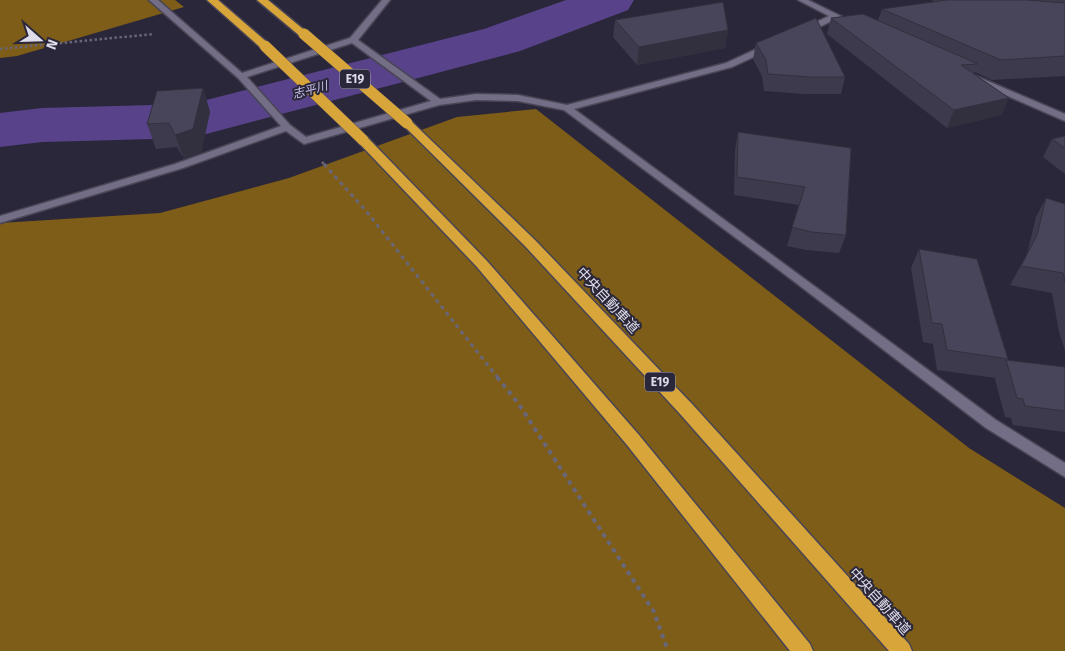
<svg xmlns="http://www.w3.org/2000/svg" width="1065" height="651" viewBox="0 0 1065 651" font-family="'Fira Sans','Noto Sans JP',sans-serif">
<rect width="100%" height="100%" fill="#2b273a"/>
<g fill="#7d5d18">
<path d="M 0,0 L 175,0 L 184,7 L 17,56 L 0,58 Z"/>
<path d="M 536,109 L 969,448 L 1065,508 L 1065,651 L 0,651 L 0,223 L 160,213 L 289,178 L 457,117 Z"/>
</g>
<g fill="none" stroke-linecap="round" stroke-linejoin="round">
<path fill="#58438b" fill-rule="evenodd" d="M 566,0 L 634,0 L 628,10 L 520,51 L 191,138 L 42,142 L 0,147 L 0,113 L 42,108 L 191,104 L 484,29 Z"/>
<defs>
<g id="minor">
<path d="M 149,0 L 158,0 L 242,73 L 350,38 L 382,0 L 390,0 L 358,40 L 440,99 L 476,94 L 518,95 L 567,105 L 726,63 L 767,44 L 773,44 L 773,48 L 732,67 L 574,109 L 996,420 L 1065,463 L 1065,477 L 986,428 L 783,273 L 564,110 L 518,101 L 476,100 L 439,105 L 304,144 L 286,131 L 183,168 L 0,223 L 0,216 L 175,164 L 281,126 L 238,78 ZM 352,43 L 431,101 L 306,137 L 290,125 L 247,77 Z"/>
<path d="M 798,0 L 808,0 L 857,24 L 853,26 L 836,19 L 807,33 L 801,33 L 801,29 L 829,16 Z"/>
<path d="M 976,76 L 1065,114 L 1065,121 L 973,81 L 973,77 Z"/>
</g>
<g id="motorway">
<path d="M 207,0 L 218,0 L 269,44 L 270,46 L 269,48 L 261,48 Z"/>
<path d="M 257,0 L 268,0 L 309,34 L 304,37 L 300,36 Z"/>
<path d="M 407,120 L 411,121 L 535,240 L 693,405 L 909,644 L 912,651 L 889,651 L 681,415 L 525,246 L 403,125 L 401,123 Z"/>
<path d="M 363,136 L 367,137 L 487,261 L 639,435 L 810,644 L 813,651 L 790,651 L 627,445 L 477,267 L 359,143 L 357,140 L 359,137 Z"/>
</g>
</defs>
<use href="#minor" stroke="#494555" stroke-width="3"/>
<use href="#motorway" stroke="#494555" stroke-width="3"/>
<g stroke="#696677" stroke-width="2.5" stroke-dasharray="2.5 2.5" stroke-linecap="butt">
<path d="M 0,49 L 154,34"/>
<path d="M 322,162 L 325,165"/>
</g>
<path stroke="#696677" stroke-width="3" stroke-dasharray="4 4" stroke-linecap="butt" d="M 324,164 L 366,211 L 498,378"/>
<path stroke="#696677" stroke-width="4" stroke-dasharray="4.5 4.5" stroke-linecap="butt" d="M 497,377 L 518,403 L 654,612 L 668,651"/>
<use href="#minor" fill="#736e85" fill-rule="evenodd"/>
<use href="#motorway" fill="#d8a53b" fill-rule="evenodd"/>
<defs>
<g id="motorway-bridge">
<path d="M 304,34 L 407,123"/>
<path d="M 265,46 L 363,140"/>
</g>
</defs>
<use href="#motorway-bridge" stroke="#494555" stroke-width="12" stroke-linecap="butt"/>
<use href="#motorway-bridge" stroke="#d8a53b" stroke-width="11"/>
</g>
<g fill="#3e3a4d">
<path d="M 932,0 L 1065,0 L 1065,76 L 992,80 L 975,72 L 974,74 L 1009,98 L 1001,115 L 947,128 L 827,34 L 831,18 L 878,20 L 882,9 L 934,2 Z"/>
<path d="M 615,20 L 728,30 L 725,48 L 637,65 L 613,37 Z"/>
<path d="M 756,43 L 845,77 L 841,94 L 805,94 L 764,91 L 762,76 L 753,59 Z"/>
<path d="M 203,88 L 210,112 L 201,153 L 184,159 L 177,147 L 156,149 L 147,124 Z"/>
<path d="M 738,132 L 851,148 L 846,235 L 839,253 L 806,250 L 787,246 L 799,205 L 734,195 L 735,150 Z"/>
<path d="M 1065,136 L 1065,174 L 1043,157 L 1052,139 Z"/>
<path d="M 1046,198 L 1065,204 L 1065,351 L 1059,332 L 1052,293 L 1010,285 L 1027,254 L 1036,217 Z"/>
<path d="M 919,249 L 1008,359 L 1008,360 L 1065,367 L 1065,432 L 1013,425 L 1011,418 L 1005,417 L 995,379 L 996,378 L 937,370 L 933,344 L 923,342 L 911,268 Z"/>
</g>
<g fill="#32303e">
<path d="M 728,30 L 725,48 L 637,65 L 639,47 Z"/>
<path d="M 203,88 L 210,112 L 201,153 L 184,159 L 175,135 Z"/>
<path d="M 1009,98 L 1001,115 L 947,128 L 954,110 Z"/>
</g>
<g fill="#484459" stroke="#32303e">
<path d="M 947,0 L 1027,0 L 1065,3 L 1065,56 L 1001,60 L 882,9 Z"/>
<path d="M 723,2 L 728,30 L 639,47 L 615,20 Z"/>
<path d="M 863,14 L 978,64 L 961,65 L 1009,98 L 954,110 L 831,18 Z"/>
<path d="M 816,18 L 845,77 L 809,77 L 768,74 L 766,60 L 756,43 Z"/>
<path d="M 203,88 L 193,129 L 175,135 L 169,123 L 147,124 L 157,91 Z"/>
<path d="M 738,132 L 851,148 L 846,235 L 811,232 L 792,227 L 805,187 L 737,177 Z"/>
<path d="M 1065,136 L 1065,148 L 1052,139 Z"/>
<path d="M 1046,198 L 1065,204 L 1065,282 L 1063,273 L 1021,266 L 1037,235 Z"/>
<path d="M 919,249 L 977,259 L 1008,359 L 947,350 L 942,324 L 932,323 Z"/>
<path d="M 1006,360 L 1065,367 L 1065,411 L 1025,406 L 1023,399 L 1017,398 Z"/>
</g>
<g text-anchor="middle" stroke-width="4" stroke-linejoin="round" paint-order="stroke">
<g fill="#2b273a" stroke="#a9a6b5" stroke-width="1">
<rect x="340" y="69.5" width="30" height="19" rx="4"/>
<rect x="645" y="372.5" width="30" height="19" rx="4"/>
</g>
<g font-size="12" font-weight="bold" fill="#dfddea">
<text x="355" y="83">E19</text>
<text x="660" y="386">E19</text>
</g>
<g font-size="12" font-style="italic" fill="#cdc5ef" stroke="#2b273a">
<text transform="translate(310 90) rotate(-15)" y="4">志平川</text>
</g>
<g font-size="14" fill="#dfddea" stroke="#2b273a">
<text transform="translate(608 300) rotate(47)" y="5">中央自動車道</text>
<text transform="translate(880 601) rotate(48)" y="5">中央自動車道</text>
</g>
</g>
<g transform="translate(40 40) rotate(110)" stroke="#2b273a" stroke-width="4" paint-order="stroke">
<path d="M0-4L9 19L0 12L-9 19Z" fill="#dfddea"/>
<text y="-8" font-size="14" font-weight="bold" text-anchor="middle" fill="#dfddea">N</text>
</g>
</svg>
